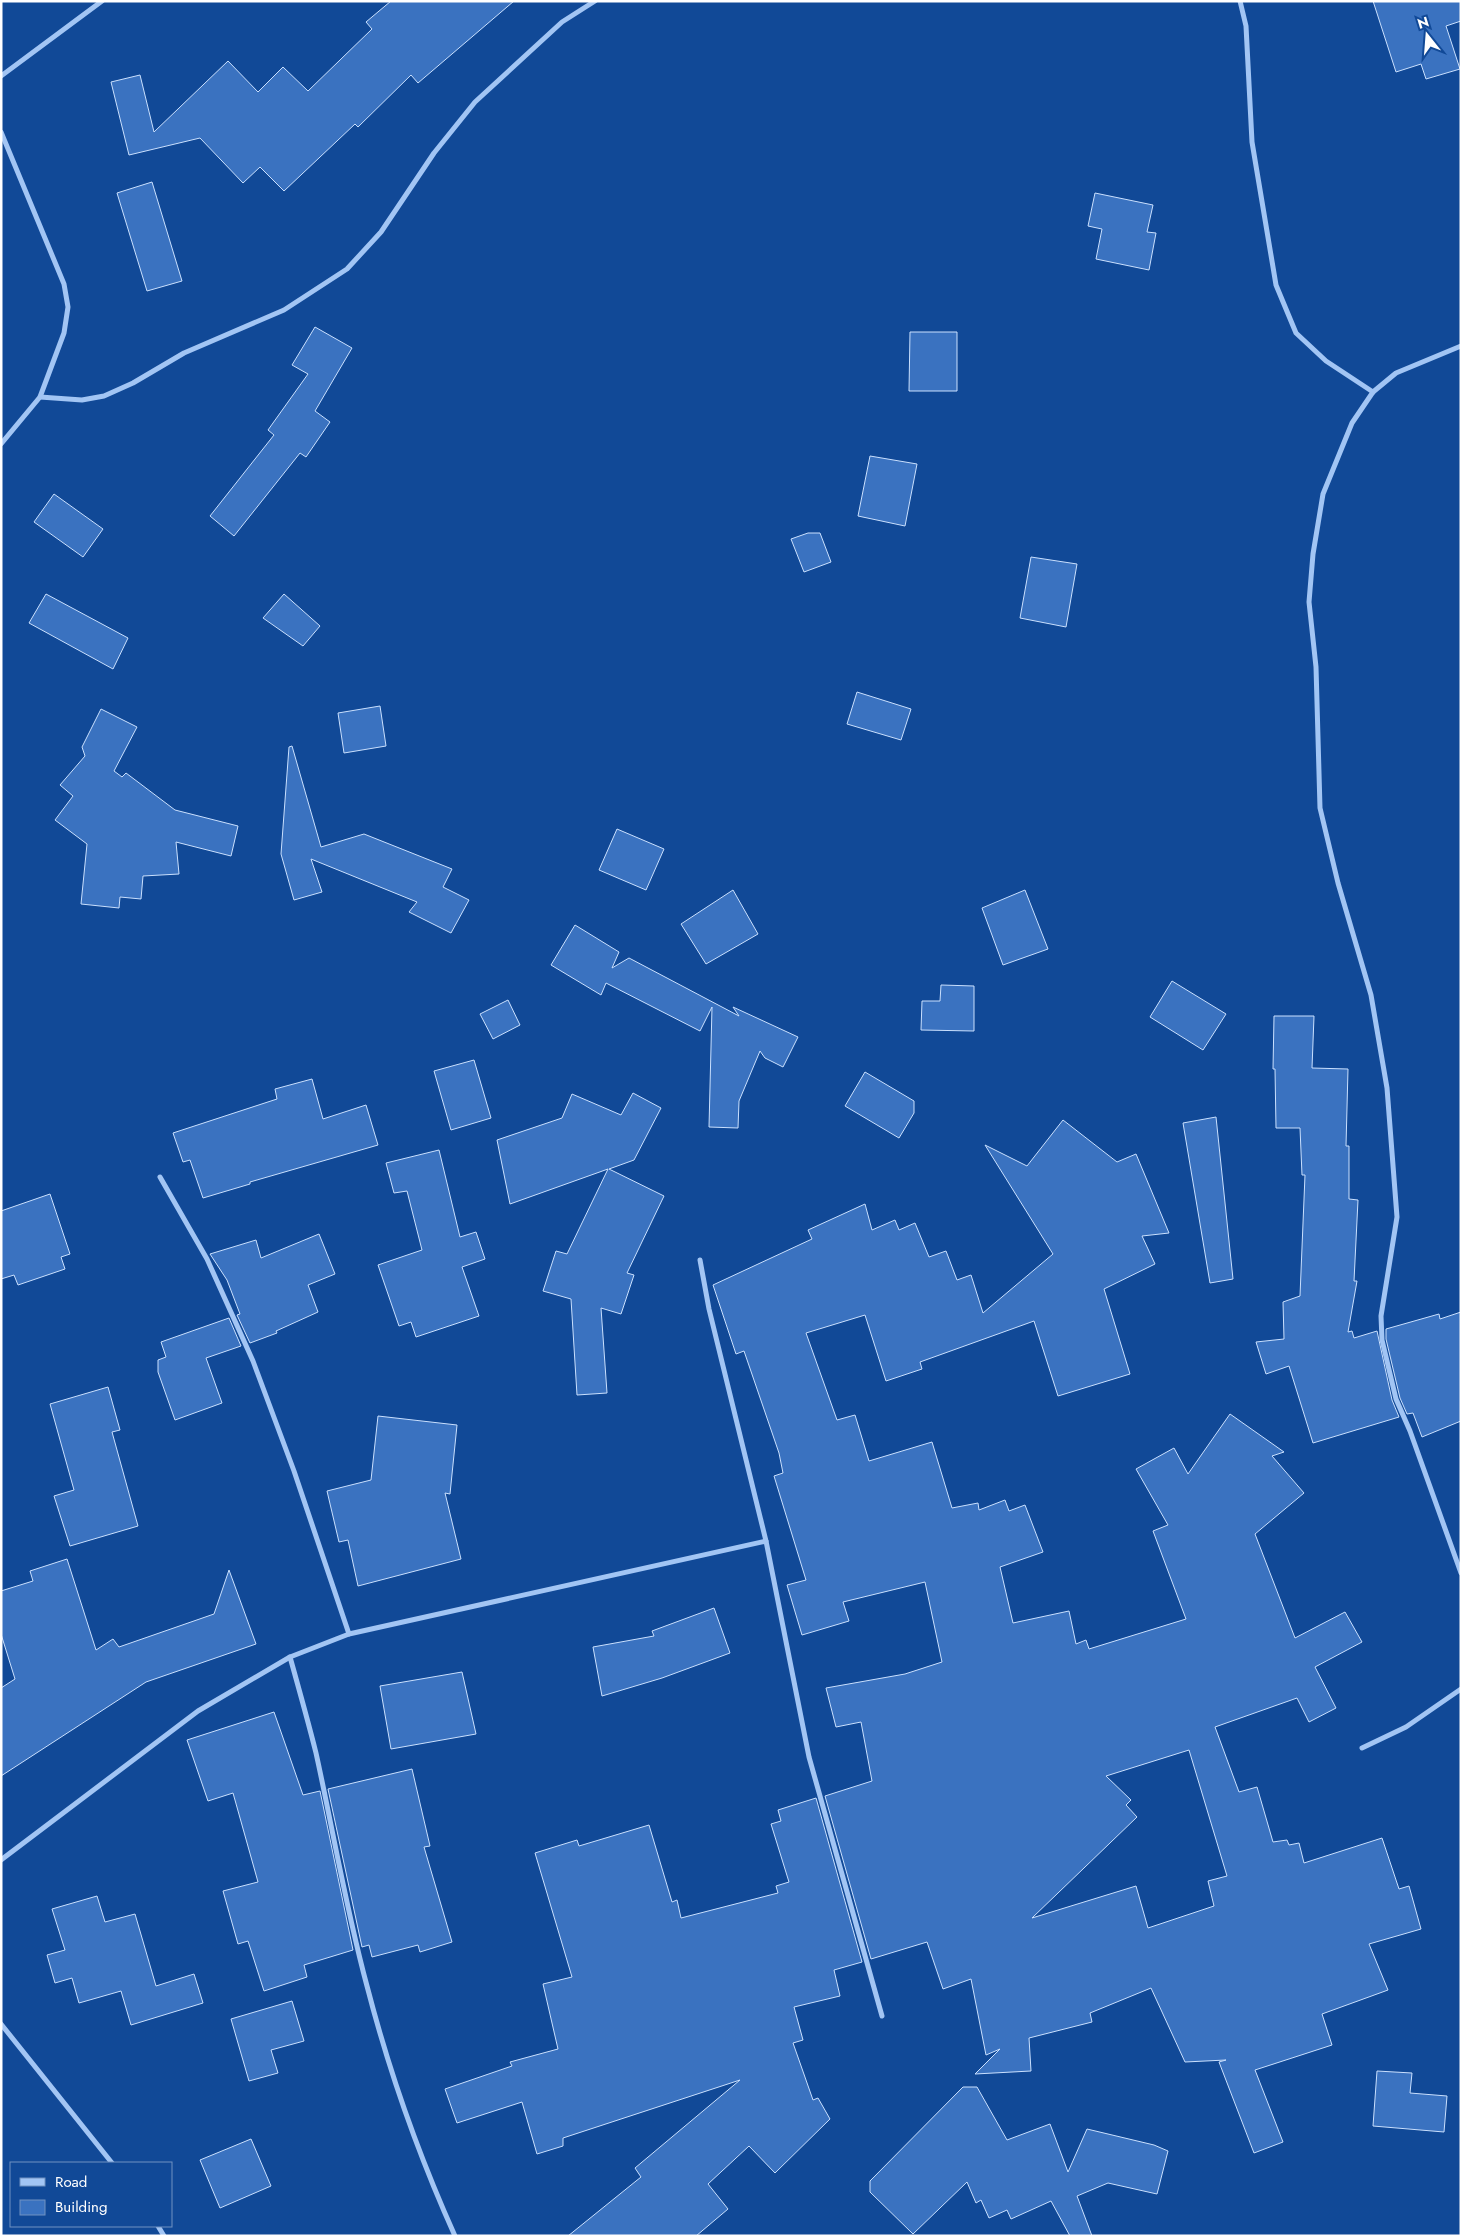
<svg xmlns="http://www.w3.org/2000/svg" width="1462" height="2237" viewBox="0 0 1462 2237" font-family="Jost,sans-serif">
<rect width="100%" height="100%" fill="#114997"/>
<g fill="#3a72c0" stroke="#cae0fe" fill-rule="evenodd">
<path d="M 391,1 L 514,1 L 418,83 L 411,75 L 358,127 L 355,124 L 284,191 L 260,167 L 243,183 L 200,138 L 129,155 L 111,82 L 140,75 L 154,132 L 228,61 L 258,92 L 283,67 L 308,91 L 372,29 L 366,22 Z"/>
<path d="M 1373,1 L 1461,1 L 1461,21 L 1446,26 L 1460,69 L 1426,79 L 1421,64 L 1396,72 Z"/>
<path d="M 152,182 L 182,281 L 147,291 L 117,193 Z"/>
<path d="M 1095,193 L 1153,205 L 1147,232 L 1156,233 L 1149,270 L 1096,259 L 1102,229 L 1088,226 Z"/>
<path d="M 315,327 L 352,348 L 315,411 L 330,422 L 306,457 L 300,453 L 234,536 L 210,516 L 274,435 L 268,430 L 308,374 L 292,365 Z"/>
<path d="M 910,332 L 957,332 L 957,391 L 909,391 Z"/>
<path d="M 870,456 L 917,464 L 905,526 L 858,516 Z"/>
<path d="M 54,494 L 103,529 L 83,557 L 34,522 Z"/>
<path d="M 808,533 L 820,533 L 831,562 L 804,572 L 791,539 Z"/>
<path d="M 1031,557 L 1077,564 L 1066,627 L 1020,618 Z"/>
<path d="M 46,594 L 128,638 L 113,669 L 29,623 Z"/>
<path d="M 284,594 L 320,626 L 303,646 L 263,618 Z"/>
<path d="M 857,692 L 911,709 L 901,740 L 847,724 Z"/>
<path d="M 380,706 L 386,746 L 344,753 L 338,713 Z"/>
<path d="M 101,709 L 137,727 L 114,771 L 122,777 L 126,773 L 175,810 L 238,826 L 231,856 L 176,842 L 179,874 L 143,876 L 141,899 L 120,897 L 119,908 L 81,904 L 87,844 L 55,820 L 73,796 L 60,785 L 85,756 L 82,747 Z"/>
<path d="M 292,746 L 321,847 L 364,834 L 452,869 L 443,887 L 469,900 L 451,933 L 409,912 L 417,902 L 311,859 L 322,892 L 294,900 L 281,854 L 289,747 Z"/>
<path d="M 617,829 L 664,849 L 646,890 L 599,870 Z"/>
<path d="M 733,890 L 758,934 L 706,964 L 681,924 Z"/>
<path d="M 1025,890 L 1048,949 L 1003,965 L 982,908 Z"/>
<path d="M 575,925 L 619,952 L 612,968 L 629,958 L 739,1016 L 733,1007 L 798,1037 L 783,1067 L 765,1058 L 760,1051 L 739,1101 L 738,1128 L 709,1127 L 712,1007 L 700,1031 L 606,983 L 601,995 L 551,965 Z"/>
<path d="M 1172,981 L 1226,1014 L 1203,1050 L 1150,1017 Z"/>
<path d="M 941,985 L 974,986 L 974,1031 L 921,1030 L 922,1001 L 940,1001 Z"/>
<path d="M 508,1000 L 520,1025 L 493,1039 L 480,1014 Z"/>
<path d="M 1274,1016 L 1314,1016 L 1312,1068 L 1348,1069 L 1346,1146 L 1349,1146 L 1349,1199 L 1358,1200 L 1354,1281 L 1357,1281 L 1348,1332 L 1352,1331 L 1354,1338 L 1377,1331 L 1392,1400 L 1399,1417 L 1313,1443 L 1289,1366 L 1266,1374 L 1256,1342 L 1284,1339 L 1283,1302 L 1300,1296 L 1305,1175 L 1302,1175 L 1300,1128 L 1276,1128 L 1275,1069 L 1273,1069 Z"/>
<path d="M 474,1060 L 491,1118 L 451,1130 L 434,1071 Z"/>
<path d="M 865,1072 L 914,1101 L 914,1113 L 899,1138 L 845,1106 Z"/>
<path d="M 312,1079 L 323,1119 L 366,1105 L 378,1145 L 250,1182 L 250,1184 L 203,1198 L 190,1160 L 183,1162 L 173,1133 L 277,1099 L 275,1089 Z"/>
<path d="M 633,1093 L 661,1108 L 634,1160 L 609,1169 L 664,1196 L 627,1273 L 634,1275 L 621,1314 L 601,1308 L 607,1393 L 577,1395 L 571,1299 L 543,1291 L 556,1251 L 567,1254 L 608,1169 L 510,1204 L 497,1140 L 562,1118 L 572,1094 L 621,1115 Z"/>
<path d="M 1216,1117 L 1233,1279 L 1210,1283 L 1183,1123 Z"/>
<path d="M 1063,1120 L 1117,1162 L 1136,1154 L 1169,1233 L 1142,1236 L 1155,1264 L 1104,1289 L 1130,1374 L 1058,1396 L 1034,1321 L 920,1362 L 922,1369 L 886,1381 L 865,1315 L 806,1333 L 837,1420 L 855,1415 L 869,1461 L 932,1442 L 952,1508 L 978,1503 L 979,1510 L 1005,1500 L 1009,1511 L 1025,1505 L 1043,1552 L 1000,1567 L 1013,1623 L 1069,1611 L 1076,1644 L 1086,1640 L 1089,1649 L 1186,1619 L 1153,1531 L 1168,1525 L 1136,1469 L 1174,1448 L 1188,1474 L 1230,1414 L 1284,1452 L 1272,1456 L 1304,1493 L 1255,1534 L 1295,1638 L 1345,1612 L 1362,1642 L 1315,1667 L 1336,1708 L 1309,1722 L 1297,1698 L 1215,1727 L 1239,1792 L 1257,1787 L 1273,1842 L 1287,1840 L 1289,1845 L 1299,1843 L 1304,1863 L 1382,1838 L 1399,1889 L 1409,1886 L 1421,1929 L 1369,1944 L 1388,1990 L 1322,2014 L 1332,2045 L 1255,2070 L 1283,2142 L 1254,2153 L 1219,2062 L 1226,2060 L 1185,2062 L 1151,1988 L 1090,2013 L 1092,2022 L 1029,2038 L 1031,2071 L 975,2074 L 1000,2049 L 986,2055 L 971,1979 L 943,1989 L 927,1942 L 871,1959 L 825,1796 L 872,1781 L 861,1722 L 836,1727 L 826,1688 L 905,1674 L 942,1662 L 925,1582 L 843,1602 L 849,1621 L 802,1635 L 787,1585 L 806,1580 L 774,1476 L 783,1473 L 779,1453 L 744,1351 L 736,1354 L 713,1285 L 812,1239 L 808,1230 L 865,1204 L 872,1230 L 895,1220 L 899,1230 L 915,1223 L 929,1257 L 946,1251 L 957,1280 L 971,1275 L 983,1313 L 1053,1254 L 985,1145 L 1027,1166 ZM 1189,1750 L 1227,1876 L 1208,1881 L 1214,1906 L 1148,1928 L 1136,1886 L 1032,1918 L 1137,1817 L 1126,1805 L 1131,1800 L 1106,1776 Z"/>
<path d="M 439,1150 L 460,1237 L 476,1232 L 485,1259 L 462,1267 L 479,1316 L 416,1337 L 411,1322 L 399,1326 L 378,1265 L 422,1250 L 407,1191 L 394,1193 L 386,1163 Z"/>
<path d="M 50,1194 L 70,1254 L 61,1257 L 65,1269 L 18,1285 L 14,1275 L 1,1279 L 1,1211 Z"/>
<path d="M 319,1234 L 335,1274 L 308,1285 L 318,1312 L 276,1331 L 277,1333 L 250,1343 L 237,1315 L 240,1314 L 227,1280 L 210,1254 L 256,1240 L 261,1258 Z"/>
<path d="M 1461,1312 L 1461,1421 L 1422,1437 L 1413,1413 L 1407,1414 L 1400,1398 L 1386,1339 L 1386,1329 L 1439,1314 L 1440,1319 Z"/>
<path d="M 229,1318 L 241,1346 L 206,1358 L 222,1403 L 175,1420 L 158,1372 L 158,1360 L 166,1357 L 161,1342 Z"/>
<path d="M 108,1387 L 120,1430 L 112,1432 L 138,1526 L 70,1546 L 54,1496 L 74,1490 L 50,1404 Z"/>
<path d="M 378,1416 L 457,1425 L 450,1494 L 445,1493 L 461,1559 L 358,1586 L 348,1540 L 339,1542 L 327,1491 L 371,1480 Z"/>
<path d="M 67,1559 L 96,1650 L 113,1639 L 119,1647 L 214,1614 L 229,1570 L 256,1644 L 146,1682 L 1,1776 L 1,1688 L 15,1679 L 1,1634 L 1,1591 L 33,1581 L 30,1571 Z"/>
<path d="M 714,1608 L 730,1653 L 662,1678 L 602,1696 L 593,1647 L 654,1636 L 652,1631 Z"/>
<path d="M 462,1672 L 476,1734 L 391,1749 L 380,1686 Z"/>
<path d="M 274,1712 L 303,1795 L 320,1791 L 353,1950 L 304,1965 L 307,1977 L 264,1991 L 248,1941 L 238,1944 L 223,1891 L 258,1882 L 233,1793 L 208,1801 L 187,1740 Z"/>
<path d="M 412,1769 L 430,1846 L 424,1847 L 452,1942 L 420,1952 L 418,1945 L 372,1957 L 369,1945 L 362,1947 L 328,1789 Z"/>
<path d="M 816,1798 L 862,1962 L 834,1970 L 840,1996 L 794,2007 L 803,2040 L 793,2043 L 813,2100 L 818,2098 L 830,2119 L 775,2173 L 749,2146 L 708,2184 L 728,2209 L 696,2236 L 568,2236 L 641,2177 L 635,2168 L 740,2080 L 563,2138 L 563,2146 L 537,2154 L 522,2102 L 457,2123 L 445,2089 L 512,2066 L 510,2062 L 558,2049 L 543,1984 L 572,1977 L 535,1853 L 577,1840 L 579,1846 L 649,1825 L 672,1902 L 677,1900 L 681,1918 L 778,1893 L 776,1886 L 789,1882 L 771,1824 L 781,1821 L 778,1810 Z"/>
<path d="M 97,1896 L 105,1922 L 135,1914 L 156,1986 L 194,1974 L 203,2003 L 131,2025 L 121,1991 L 79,2003 L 72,1978 L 55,1983 L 47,1955 L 65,1950 L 52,1909 Z"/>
<path d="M 292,2001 L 304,2041 L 271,2050 L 278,2073 L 249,2081 L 231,2019 Z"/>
<path d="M 1377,2071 L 1412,2073 L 1410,2093 L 1447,2096 L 1444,2132 L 1373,2126 Z"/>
<path d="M 963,2087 L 977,2087 L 1007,2140 L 1050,2124 L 1068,2172 L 1087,2129 L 1154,2145 L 1168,2151 L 1157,2194 L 1108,2183 L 1077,2196 L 1092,2236 L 1070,2236 L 1051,2201 L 1011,2219 L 1007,2210 L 989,2218 L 981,2200 L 976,2203 L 967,2182 L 913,2234 L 870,2192 L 870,2181 Z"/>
<path d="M 251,2139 L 271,2186 L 220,2208 L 200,2160 Z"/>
</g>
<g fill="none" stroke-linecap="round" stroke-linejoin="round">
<g stroke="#a2c5f4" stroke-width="5">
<path d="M 1240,1 L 1246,26 L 1252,142 L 1276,285 L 1296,333 L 1326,361 L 1373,392"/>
<path d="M 1,76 L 102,1"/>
<path d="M 1,132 L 64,284 L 68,307 L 64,333 L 40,397 L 1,444"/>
<path d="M 1461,346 L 1396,373 L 1373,392 L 1352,423 L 1323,494 L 1313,554 L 1309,602 L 1316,667 L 1320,808 L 1338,883 L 1371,995 L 1387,1088 L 1397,1217 L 1381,1316 L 1382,1340 L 1396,1399 L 1410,1431 L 1461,1573"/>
<path d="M 40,397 L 82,400 L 104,396 L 133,383 L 184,353 L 284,310 L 347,269 L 381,232 L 434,153 L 475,102 L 562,22 L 595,1"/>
<path d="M 160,1177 L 207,1259 L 253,1361 L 294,1471 L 349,1634"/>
<path d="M 700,1260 L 709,1309 L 766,1541 L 809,1757 L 882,2016"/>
<path d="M 290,1657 C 299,1689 308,1721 316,1753 C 333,1830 346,1909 367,1986 C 389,2071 419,2156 455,2236"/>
<path d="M 1362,1748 L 1406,1727 L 1461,1689"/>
<path d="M 1,1860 L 198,1711 L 290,1657 L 349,1634 L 766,1541"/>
<path d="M 1,2024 L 112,2163"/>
<path d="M 158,2226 L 164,2236"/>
</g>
</g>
<rect width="1462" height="2237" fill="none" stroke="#ffffff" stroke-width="5"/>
<rect x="10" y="2162" width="162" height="65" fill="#114997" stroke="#7092c1"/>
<rect x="20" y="2178" width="25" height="8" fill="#a2c5f4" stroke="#7092c1"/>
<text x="55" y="2187" font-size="15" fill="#ffffff">Road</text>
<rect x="20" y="2200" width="25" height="15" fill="#3a72c0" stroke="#7092c1"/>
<text x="55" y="2212" font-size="15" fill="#ffffff">Building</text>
<g transform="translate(1427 35) rotate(343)" stroke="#114997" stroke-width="4" paint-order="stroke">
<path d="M0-4L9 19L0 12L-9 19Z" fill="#ffffff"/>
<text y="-8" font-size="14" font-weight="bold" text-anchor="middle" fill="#ffffff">N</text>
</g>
</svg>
